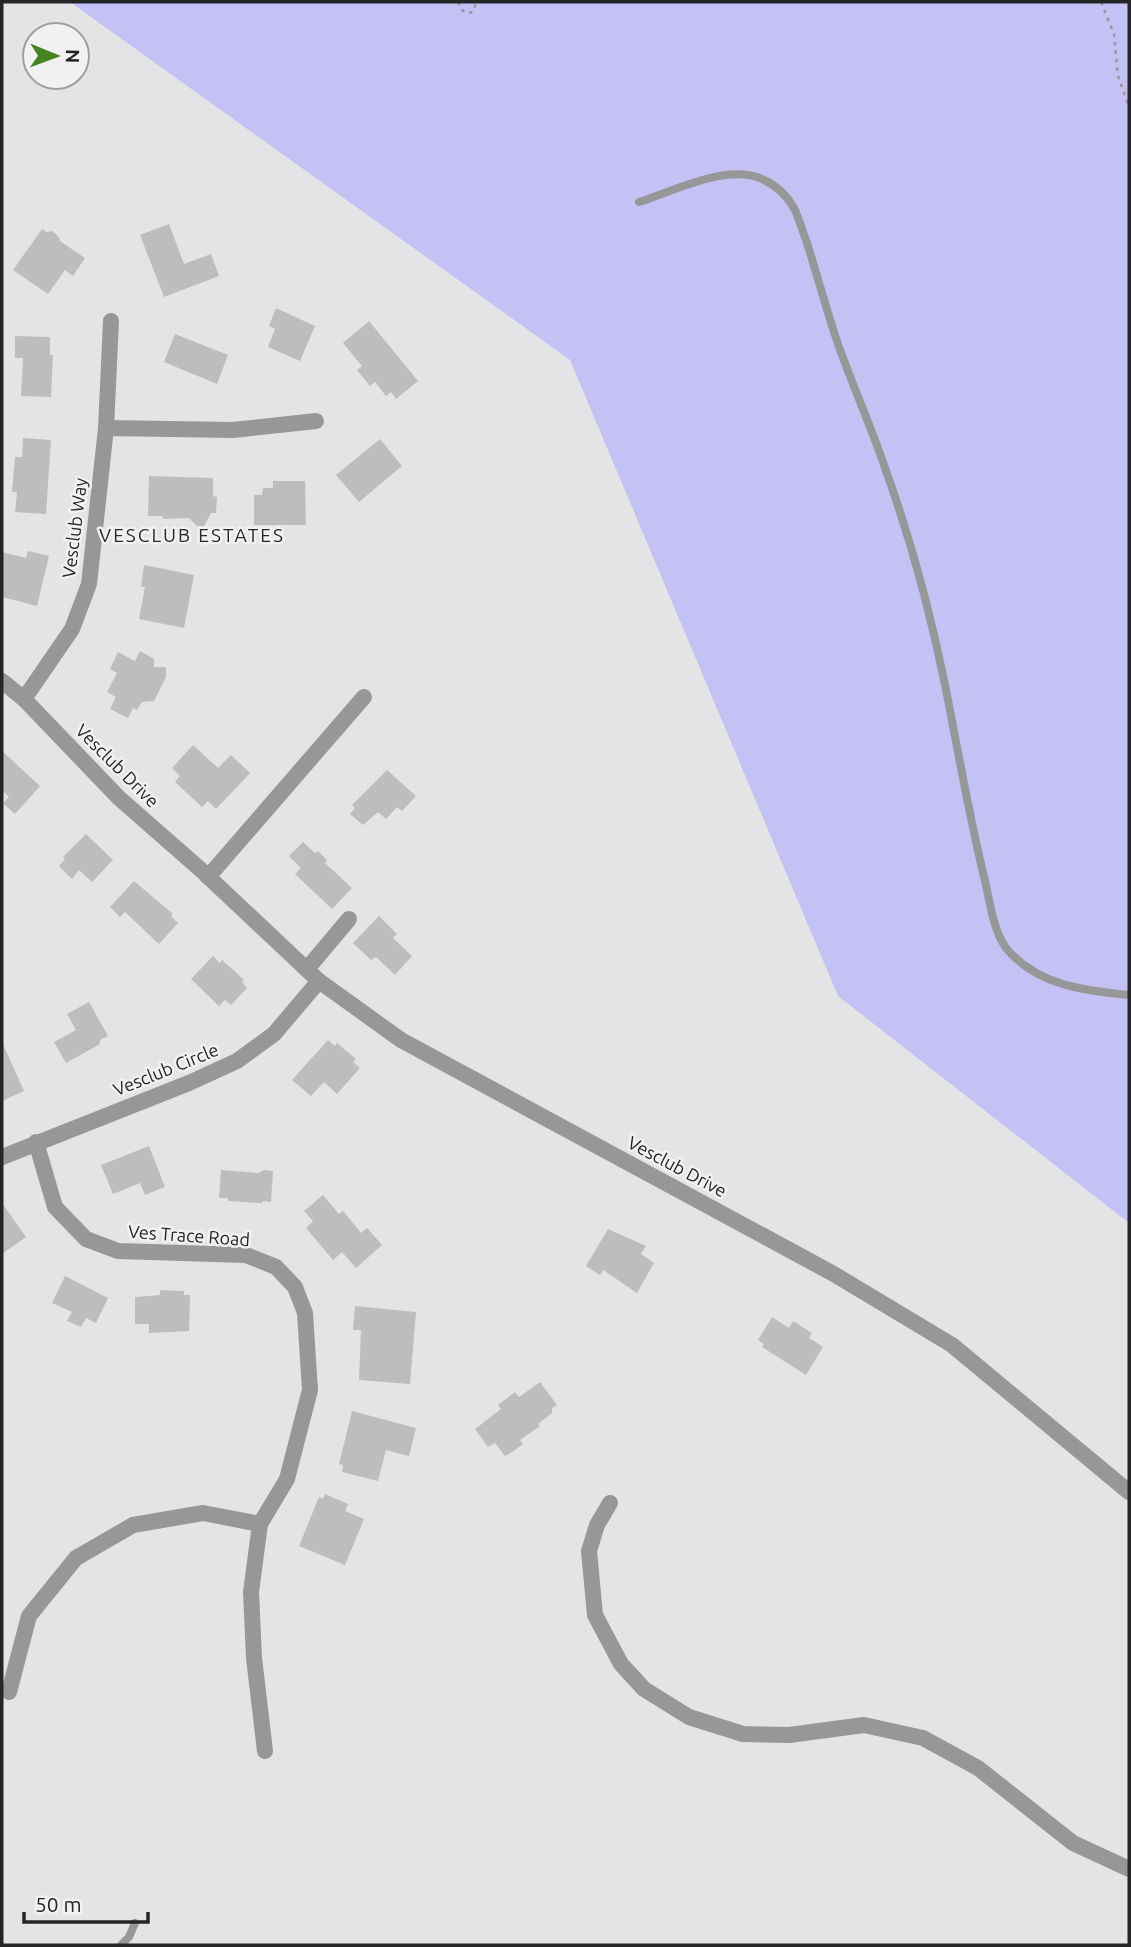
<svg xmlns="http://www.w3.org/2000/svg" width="1131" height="1947" viewBox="0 0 1131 1947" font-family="Ubuntu,sans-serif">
<rect width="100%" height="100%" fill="#e4e4e7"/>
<path fill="#c4c2f5" d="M 70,2 L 1129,2 L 1129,1223 L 838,996 L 570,360 Z"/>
<g fill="#bdbdc0">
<path d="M 169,224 L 184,264 L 211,254 L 219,276 L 164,297 L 140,235 Z"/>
<path d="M 42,229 L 47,232 L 52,231 L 59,237 L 60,241 L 85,258 L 73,276 L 65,270 L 48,294 L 13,270 Z"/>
<path d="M 276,308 L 315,326 L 300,361 L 268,347 L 275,329 L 269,326 Z"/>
<path d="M 369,321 L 418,381 L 396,399 L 391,392 L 386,396 L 375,382 L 370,386 L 357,370 L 362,366 L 343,343 Z"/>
<path d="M 175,334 L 228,355 L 217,384 L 164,362 Z"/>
<path d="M 15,336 L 50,337 L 50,355 L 53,355 L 51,397 L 21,396 L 23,358 L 15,358 Z"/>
<path d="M 23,438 L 51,440 L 46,514 L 15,512 L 17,492 L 12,492 L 15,457 L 22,457 Z"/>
<path d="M 380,439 L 402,466 L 359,502 L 336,475 Z"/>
<path d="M 149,476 L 213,478 L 213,496 L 217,497 L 216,513 L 211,513 L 204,526 L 197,526 L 189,518 L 164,519 L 162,516 L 148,516 Z"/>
<path d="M 273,481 L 305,481 L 306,525 L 254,525 L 254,495 L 262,495 L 263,488 L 273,488 Z"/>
<path d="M 28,551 L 49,556 L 37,606 L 2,597 L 2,552 L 26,558 Z"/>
<path d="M 144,565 L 194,575 L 184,628 L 139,619 L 145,587 L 141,587 Z"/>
<path d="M 140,651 L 154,659 L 154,667 L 166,667 L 166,677 L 154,701 L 142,702 L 137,710 L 133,708 L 128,718 L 110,709 L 116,697 L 107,692 L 117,673 L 110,669 L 118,652 L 135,661 Z"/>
<path d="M 193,745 L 218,768 L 231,755 L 250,773 L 216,809 L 208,801 L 202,807 L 175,782 L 180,776 L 172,768 Z"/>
<path d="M 2,751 L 40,786 L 15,814 L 3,803 L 9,797 L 2,790 Z"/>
<path d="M 387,770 L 416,796 L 402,811 L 397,807 L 386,819 L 378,812 L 363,825 L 350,814 L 355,808 L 352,805 Z"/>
<path d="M 86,834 L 113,860 L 92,882 L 79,870 L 72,879 L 59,866 L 65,859 L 63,857 Z"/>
<path d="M 303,842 L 315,853 L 318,851 L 327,860 L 325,863 L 352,888 L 332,909 L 295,874 L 301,868 L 289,856 Z"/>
<path d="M 134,881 L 173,914 L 171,916 L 178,923 L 159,944 L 125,912 L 120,917 L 110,907 Z"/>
<path d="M 379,916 L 397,934 L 393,938 L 412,956 L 395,975 L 376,957 L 371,960 L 353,943 Z"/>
<path d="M 213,956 L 220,963 L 222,960 L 230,967 L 244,980 L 242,982 L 247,988 L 231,1005 L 225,1000 L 219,1006 L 191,979 Z"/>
<path d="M 89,1002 L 108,1036 L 100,1040 L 100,1044 L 66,1063 L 54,1042 L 76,1030 L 67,1014 Z"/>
<path d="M 328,1040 L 335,1046 L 337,1043 L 356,1059 L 353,1062 L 360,1068 L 337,1094 L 324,1082 L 311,1096 L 292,1080 Z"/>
<path d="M 2,1042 L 24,1091 L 2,1101 Z"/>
<path d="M 149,1146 L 165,1187 L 145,1195 L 140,1183 L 113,1194 L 101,1165 Z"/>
<path d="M 221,1170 L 258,1173 L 264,1170 L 273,1171 L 271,1202 L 263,1201 L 262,1203 L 228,1201 L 228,1198 L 219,1198 Z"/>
<path d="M 323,1195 L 339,1214 L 343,1211 L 361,1233 L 367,1228 L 382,1245 L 356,1268 L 342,1252 L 333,1260 L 306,1228 L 313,1221 L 304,1211 Z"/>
<path d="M 2,1203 L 26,1237 L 2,1254 Z"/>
<path d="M 608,1229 L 646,1246 L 641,1254 L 654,1263 L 637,1293 L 603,1270 L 600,1275 L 586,1266 Z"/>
<path d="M 65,1276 L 108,1298 L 96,1323 L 86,1318 L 81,1327 L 67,1321 L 72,1312 L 52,1303 Z"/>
<path d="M 160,1290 L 184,1291 L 184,1295 L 190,1295 L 189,1331 L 149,1333 L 149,1324 L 135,1324 L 135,1297 L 160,1295 Z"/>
<path d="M 355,1306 L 416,1312 L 410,1384 L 359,1380 L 361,1330 L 353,1330 Z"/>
<path d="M 772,1317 L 789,1328 L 793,1321 L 812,1333 L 809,1338 L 823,1347 L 806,1375 L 762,1347 L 764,1344 L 758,1340 Z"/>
<path d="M 540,1382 L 557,1405 L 552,1408 L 552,1413 L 538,1424 L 540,1426 L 520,1440 L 523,1444 L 512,1452 L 505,1456 L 495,1443 L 488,1447 L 475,1429 L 501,1409 L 498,1405 L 515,1392 L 519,1397 Z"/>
<path d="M 352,1411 L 416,1428 L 409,1456 L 386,1450 L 378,1481 L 342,1472 L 343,1465 L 339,1464 Z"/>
<path d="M 325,1494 L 348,1504 L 345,1511 L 364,1519 L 345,1565 L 299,1546 L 319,1497 L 323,1499 Z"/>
</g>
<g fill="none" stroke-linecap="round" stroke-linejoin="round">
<g stroke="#98989a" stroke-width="2.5" stroke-dasharray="3.5 5" stroke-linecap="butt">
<path d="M 459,2 L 459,7 C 464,12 468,15 474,11 L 476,2"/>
<path d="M 1101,2 L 1114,34 L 1118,76 L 1129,107"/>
</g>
<g stroke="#979798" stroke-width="8">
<path d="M 639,202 C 674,191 730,162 764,180 C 777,186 788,197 795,210 C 799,219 802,230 806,240 C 817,274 826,309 838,344 C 852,384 870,424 884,465 C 910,537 930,610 945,685 C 958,750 969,816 985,881 C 990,902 993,930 1006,948 C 1036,985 1085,991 1129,995"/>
<path d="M 121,1945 L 129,1937 L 135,1923"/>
</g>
<g stroke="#979798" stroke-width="16">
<path d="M 106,428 L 233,430 L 316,421"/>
<path d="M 2,681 L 24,699 L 119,798 L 200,869 L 319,981 L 401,1040 L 832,1273 L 952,1345 L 1129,1492"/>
<path d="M 24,699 L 72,629 L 89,584 L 106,428 L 111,321"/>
<path d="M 208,877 L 364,697"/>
<path d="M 307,969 L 349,919"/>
<path d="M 36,1142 L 55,1207 L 86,1239 L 118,1251 L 246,1255 L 276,1267 L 295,1287 L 305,1313 L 310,1390 L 287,1479 L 260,1524 L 251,1592 L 254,1658 L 265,1751"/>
<path d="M 2,1157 L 189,1083 L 237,1061 L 274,1034 L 319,981"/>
<path d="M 610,1503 L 597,1525 L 589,1551 L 595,1615 L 621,1664 L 644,1689 L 689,1717 L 743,1734 L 789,1735 L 864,1725 L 923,1738 L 978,1768 L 1073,1843 L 1129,1869"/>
<path d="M 9,1692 L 29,1616 L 76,1558 L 133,1525 L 203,1513 L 260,1524"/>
</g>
</g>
<g text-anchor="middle" stroke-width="5" stroke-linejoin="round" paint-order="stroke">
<g font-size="18" fill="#252527" stroke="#f1f1f4">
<text transform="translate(75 528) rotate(-83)" y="6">Vesclub Way</text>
<text transform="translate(117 766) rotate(45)" y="6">Vesclub Drive</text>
<text transform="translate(166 1070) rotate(-22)" y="6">Vesclub Circle</text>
<text transform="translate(677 1167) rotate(28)" y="6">Vesclub Drive</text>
<text transform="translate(189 1236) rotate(4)" y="6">Ves Trace Road</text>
</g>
<g font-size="19" letter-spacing="2" fill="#29292c" stroke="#f1f1f4">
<text x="192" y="542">VESCLUB ESTATES</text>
</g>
</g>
<rect width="1131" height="1947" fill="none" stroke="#252527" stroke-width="7"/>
<g transform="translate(56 56) rotate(91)"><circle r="33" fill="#f1f1f4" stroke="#9f9fa2" stroke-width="2"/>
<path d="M0-5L12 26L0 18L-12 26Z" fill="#458423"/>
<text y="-10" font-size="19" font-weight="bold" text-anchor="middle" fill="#252527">N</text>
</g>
<path d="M24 1912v10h124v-10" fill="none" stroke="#252527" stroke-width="3.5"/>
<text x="35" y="1912" font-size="21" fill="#252527" stroke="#f1f1f4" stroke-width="5" paint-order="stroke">50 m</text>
</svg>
